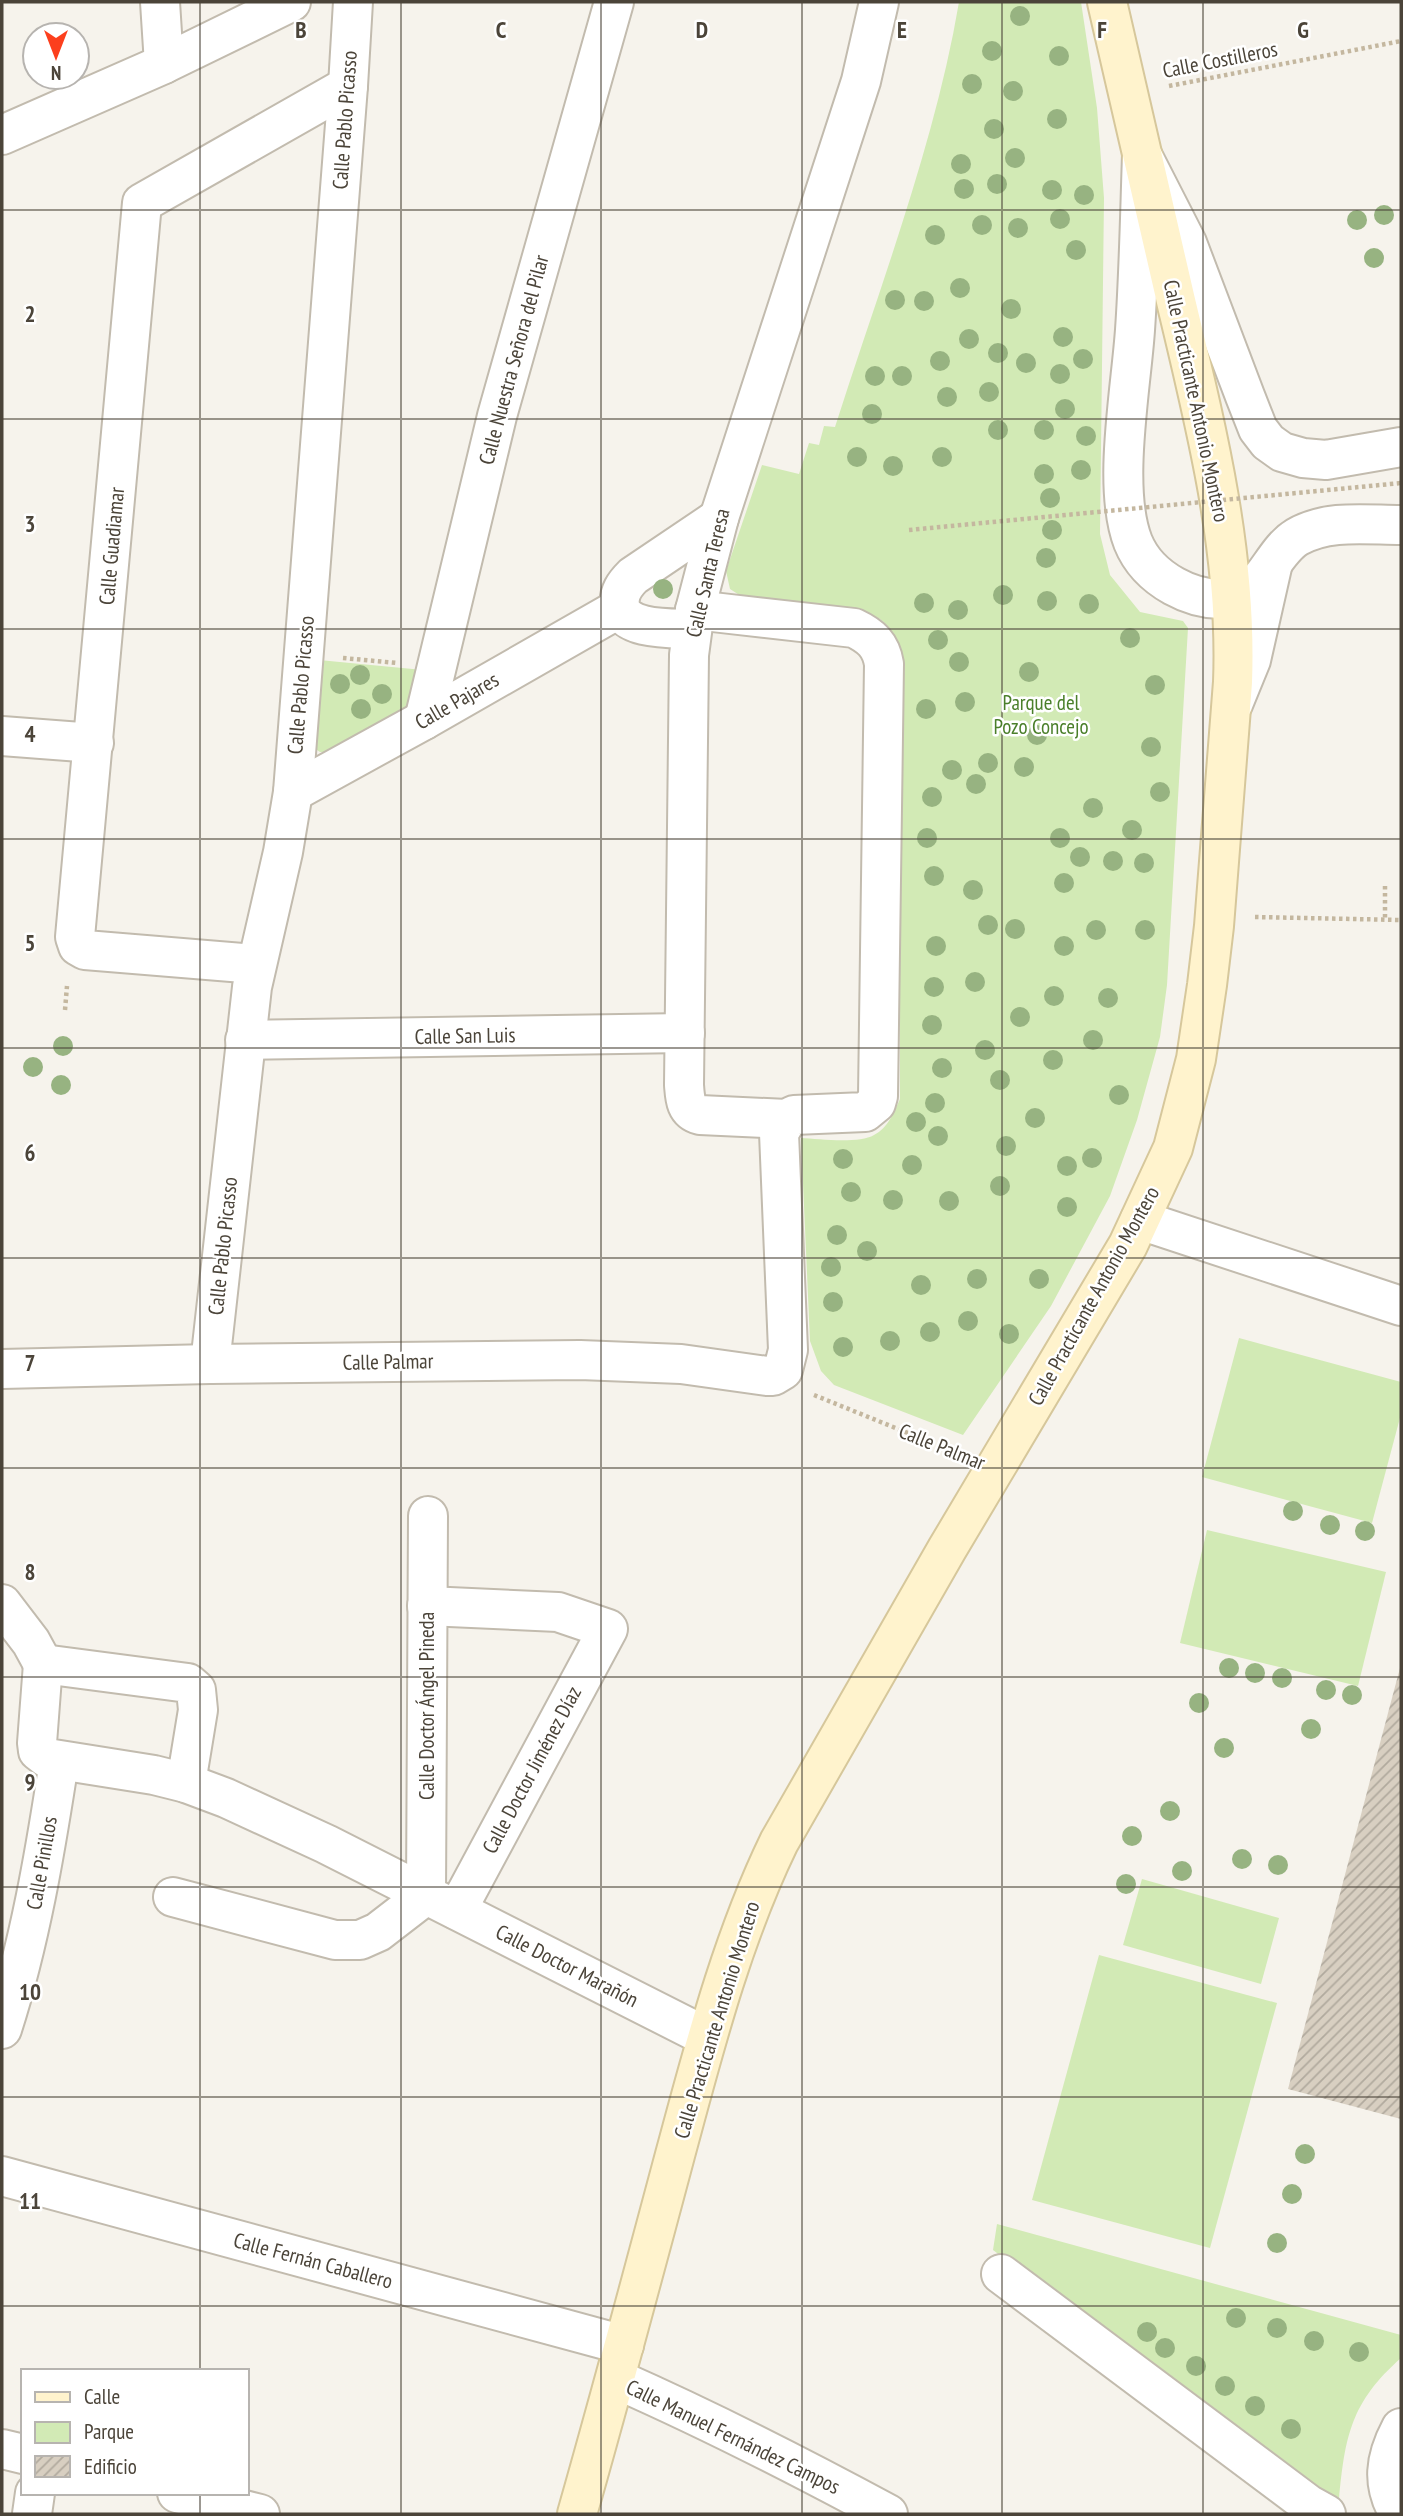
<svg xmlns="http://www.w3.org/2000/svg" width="1403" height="2516" viewBox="0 0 1403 2516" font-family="'PT Sans Narrow',sans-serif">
<defs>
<pattern id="building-hatch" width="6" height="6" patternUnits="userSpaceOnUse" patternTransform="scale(1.75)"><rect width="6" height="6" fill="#d8cfc1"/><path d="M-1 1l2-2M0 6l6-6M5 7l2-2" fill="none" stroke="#b1aa9e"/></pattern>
<filter id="shadow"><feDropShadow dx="6" dy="-6" stdDeviation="2" flood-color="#0004"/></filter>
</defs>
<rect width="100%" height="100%" fill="#f6f3ec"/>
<g fill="#d2eab5">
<path d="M 959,2 L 1081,2 L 1097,108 L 1104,198 L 1100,534 L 1110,575 L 1140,612 L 1183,621 L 1188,628 L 1167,985 L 1160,1037 L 1137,1120 L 1110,1196 L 1051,1306 L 963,1435 L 834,1385 L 821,1371 L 810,1341 L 801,1138 C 819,1139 859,1144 874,1135 C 888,1128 894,1112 900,1099 L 899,657 C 896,644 892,627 880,619 C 861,607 771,601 744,598 L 730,589 L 726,571 L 762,465 L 799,474 L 809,443 L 819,445 L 824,426 L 835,427 C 879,289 935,144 959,2 Z"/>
<path d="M 319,660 L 423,670 L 413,701 L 399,718 L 331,752 L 320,752 L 314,748 Z"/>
<path d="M 1239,1338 L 1401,1382 L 1401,1414 L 1372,1523 L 1202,1477 Z"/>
<path d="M 1207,1530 L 1386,1572 L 1358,1686 L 1180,1643 Z"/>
<path d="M 1142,1879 L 1279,1918 L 1261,1984 L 1123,1945 Z"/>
<path d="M 1099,1955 L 1277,2003 L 1210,2248 L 1032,2200 Z"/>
<path d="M 997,2224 L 1401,2335 L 1401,2358 C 1351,2402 1345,2436 1339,2500 L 1327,2500 L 1314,2493 L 993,2250 Z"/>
</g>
<path fill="url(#building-hatch)" filter="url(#shadow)" d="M 1400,1668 L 1401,1668 L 1401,2119 L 1288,2089 Z"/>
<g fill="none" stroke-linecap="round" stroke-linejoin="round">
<defs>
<g id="street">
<path d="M 160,2 L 164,64"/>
<path d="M 2,135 L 164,64 L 291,2"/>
<path d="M 1401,447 L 1326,460 L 1303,458 L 1282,452 L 1268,442 L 1258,429 L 1245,396 L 1187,243 L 1142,155 C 1140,213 1139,272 1135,330 C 1131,389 1112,488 1133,542 C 1148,579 1194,604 1233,598 C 1263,593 1272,552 1297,537 C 1328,519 1367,525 1401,525"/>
<path d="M 692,629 C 672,628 623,631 620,605 C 618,593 625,584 633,576 L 719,518"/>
<path d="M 1233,704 L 1251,660 L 1272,567"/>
<path d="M 424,720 L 497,416 L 614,2"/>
<path d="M 2,736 L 94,743"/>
<path d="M 293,792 L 424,720 L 620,608"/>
<path d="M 256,964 L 85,950 L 78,946 L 75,937 L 142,203 L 348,86"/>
<path d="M 245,1040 L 685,1033"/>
<path d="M 787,1119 L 700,1115 C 685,1111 685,1098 684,1085 L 689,655 L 695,610 L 719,518 L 861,81 L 879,2"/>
<path d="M 1140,1220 L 1401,1306"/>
<path d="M 210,1364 L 252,987 L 283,852 L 293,792 L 348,86 L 353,2"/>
<path d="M 2,1369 L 210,1364 L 580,1360 L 681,1364 L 767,1376 L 773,1376 L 783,1370 L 788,1350 L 779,1133 L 787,1119 L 794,1115 L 865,1112 L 876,1103 L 878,1096 L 884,664 C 881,645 871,636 854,628 L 695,610"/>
<path d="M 2,1604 L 31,1642 L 43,1664"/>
<path d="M 427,1606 L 558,1612 L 608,1629 L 457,1910"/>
<path d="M 43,1664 L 37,1743 L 38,1751 L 47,1758 L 154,1775 L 186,1783 L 226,1798 L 326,1844 L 707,2037"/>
<path d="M 43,1664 L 188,1683 L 196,1690 L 198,1710 L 186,1783"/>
<path d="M 173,1897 L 335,1940 L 360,1940 L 378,1932 L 426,1895 L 428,1516"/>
<path d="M 2,2029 C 30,1942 45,1853 59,1762"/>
<path d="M 2,2176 L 624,2345"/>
<path d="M 1001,2274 L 1308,2504 L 1326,2514"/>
<path d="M 616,2379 C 709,2420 799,2466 888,2514"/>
<path d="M 2,2449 L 23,2454"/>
<path d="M 177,2493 L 260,2514"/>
<path d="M 32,2514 L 35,2493"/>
<path d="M 1399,2514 C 1381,2484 1385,2458 1401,2428"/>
</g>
<path id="secondary" d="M 577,2514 C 611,2395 643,2275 675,2155 C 704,2048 731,1941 779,1842 L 947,1549 L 1128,1245 L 1173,1148 L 1196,1059 L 1207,985 L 1214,926 L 1233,682 C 1238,553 1206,426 1176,301 C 1153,201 1130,102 1107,2"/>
</defs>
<use href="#street" stroke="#c2bbae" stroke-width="42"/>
<use href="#secondary" stroke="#d6c79b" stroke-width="42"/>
<g stroke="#c4b79f" stroke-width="4.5" stroke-dasharray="3.5 3.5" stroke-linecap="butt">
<path d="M 1169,86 L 1401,41"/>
<path d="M 343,658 L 397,663"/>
<path d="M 1385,886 L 1385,919"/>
<path d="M 1255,917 L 1401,920"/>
<path d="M 65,1010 L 67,986"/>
<path d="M 814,1395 L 955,1452"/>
</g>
<use href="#street" stroke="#fff" stroke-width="38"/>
<use href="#secondary" stroke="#fff3cd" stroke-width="38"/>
<path stroke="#c4b79f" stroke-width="4.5" stroke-dasharray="3.5 3.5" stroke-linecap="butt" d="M 909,530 L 1401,483"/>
</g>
<g fill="#97b381">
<circle cx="1020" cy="16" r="10"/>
<circle cx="992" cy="51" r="10"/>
<circle cx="1059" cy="56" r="10"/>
<circle cx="972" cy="84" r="10"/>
<circle cx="1013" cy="91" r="10"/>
<circle cx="1057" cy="119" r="10"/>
<circle cx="994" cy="129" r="10"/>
<circle cx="1015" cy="158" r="10"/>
<circle cx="961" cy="164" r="10"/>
<circle cx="997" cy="184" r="10"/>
<circle cx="964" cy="189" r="10"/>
<circle cx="1052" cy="190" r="10"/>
<circle cx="1084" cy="195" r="10"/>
<circle cx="1384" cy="215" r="10"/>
<circle cx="1060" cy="219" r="10"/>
<circle cx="1357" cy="220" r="10"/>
<circle cx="982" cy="225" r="10"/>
<circle cx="1018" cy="228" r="10"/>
<circle cx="935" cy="235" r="10"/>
<circle cx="1076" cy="250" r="10"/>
<circle cx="1374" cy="258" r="10"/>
<circle cx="960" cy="288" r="10"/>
<circle cx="895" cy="300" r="10"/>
<circle cx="924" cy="301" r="10"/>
<circle cx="1011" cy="309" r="10"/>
<circle cx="1063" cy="337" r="10"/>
<circle cx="969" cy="339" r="10"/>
<circle cx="998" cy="353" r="10"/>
<circle cx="1083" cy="359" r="10"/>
<circle cx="940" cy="361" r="10"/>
<circle cx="1026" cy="363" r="10"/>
<circle cx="1060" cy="374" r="10"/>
<circle cx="875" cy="376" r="10"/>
<circle cx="902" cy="376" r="10"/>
<circle cx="989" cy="392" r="10"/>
<circle cx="947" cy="397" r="10"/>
<circle cx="1065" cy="409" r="10"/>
<circle cx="872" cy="414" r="10"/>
<circle cx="998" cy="430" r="10"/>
<circle cx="1044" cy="430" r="10"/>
<circle cx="1086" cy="436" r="10"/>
<circle cx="857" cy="457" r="10"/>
<circle cx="942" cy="457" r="10"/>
<circle cx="893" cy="466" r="10"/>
<circle cx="1081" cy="470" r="10"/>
<circle cx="1044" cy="474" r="10"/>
<circle cx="1050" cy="498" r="10"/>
<circle cx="1052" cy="530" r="10"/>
<circle cx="1046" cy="558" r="10"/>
<circle cx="663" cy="589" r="10"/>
<circle cx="1003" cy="595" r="10"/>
<circle cx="1047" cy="601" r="10"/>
<circle cx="924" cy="603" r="10"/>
<circle cx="1089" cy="604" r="10"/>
<circle cx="958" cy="610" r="10"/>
<circle cx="1130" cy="638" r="10"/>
<circle cx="938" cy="640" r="10"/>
<circle cx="959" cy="662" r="10"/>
<circle cx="1029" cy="672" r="10"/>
<circle cx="360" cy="675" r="10"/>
<circle cx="340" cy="684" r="10"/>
<circle cx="1155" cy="685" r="10"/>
<circle cx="382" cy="694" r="10"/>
<circle cx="965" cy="702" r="10"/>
<circle cx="361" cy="709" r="10"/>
<circle cx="926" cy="709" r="10"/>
<circle cx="1037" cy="735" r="10"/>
<circle cx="1151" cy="747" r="10"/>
<circle cx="988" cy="763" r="10"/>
<circle cx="1024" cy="767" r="10"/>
<circle cx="952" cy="770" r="10"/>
<circle cx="976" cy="784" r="10"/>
<circle cx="1160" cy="792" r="10"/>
<circle cx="932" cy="797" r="10"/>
<circle cx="1093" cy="808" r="10"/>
<circle cx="1132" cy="830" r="10"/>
<circle cx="927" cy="838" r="10"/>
<circle cx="1060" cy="838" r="10"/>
<circle cx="1080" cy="857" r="10"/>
<circle cx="1113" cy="861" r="10"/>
<circle cx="1144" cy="863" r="10"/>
<circle cx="934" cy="876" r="10"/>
<circle cx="1064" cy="883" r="10"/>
<circle cx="973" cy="890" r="10"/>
<circle cx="988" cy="925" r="10"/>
<circle cx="1015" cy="929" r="10"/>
<circle cx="1096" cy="930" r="10"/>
<circle cx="1145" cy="930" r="10"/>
<circle cx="936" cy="946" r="10"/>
<circle cx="1064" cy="946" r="10"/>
<circle cx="975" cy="982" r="10"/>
<circle cx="934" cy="987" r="10"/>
<circle cx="1054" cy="996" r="10"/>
<circle cx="1108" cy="998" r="10"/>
<circle cx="1020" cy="1017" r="10"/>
<circle cx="932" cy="1025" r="10"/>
<circle cx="1093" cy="1040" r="10"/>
<circle cx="63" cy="1046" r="10"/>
<circle cx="985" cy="1050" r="10"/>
<circle cx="1053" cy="1060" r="10"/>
<circle cx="33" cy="1067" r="10"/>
<circle cx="942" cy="1068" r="10"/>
<circle cx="1000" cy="1080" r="10"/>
<circle cx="61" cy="1085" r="10"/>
<circle cx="1119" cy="1095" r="10"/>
<circle cx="935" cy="1103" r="10"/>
<circle cx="1035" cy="1118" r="10"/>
<circle cx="916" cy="1122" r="10"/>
<circle cx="938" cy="1136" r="10"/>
<circle cx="1006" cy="1146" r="10"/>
<circle cx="1092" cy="1158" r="10"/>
<circle cx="843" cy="1159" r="10"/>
<circle cx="912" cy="1165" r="10"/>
<circle cx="1067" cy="1166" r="10"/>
<circle cx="1000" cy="1186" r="10"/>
<circle cx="851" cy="1192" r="10"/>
<circle cx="893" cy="1200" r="10"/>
<circle cx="949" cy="1201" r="10"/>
<circle cx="1067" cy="1207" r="10"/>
<circle cx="837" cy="1235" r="10"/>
<circle cx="867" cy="1251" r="10"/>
<circle cx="831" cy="1267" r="10"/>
<circle cx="977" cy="1279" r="10"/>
<circle cx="1039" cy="1279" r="10"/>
<circle cx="921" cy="1285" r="10"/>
<circle cx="833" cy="1302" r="10"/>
<circle cx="968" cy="1321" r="10"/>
<circle cx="930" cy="1332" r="10"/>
<circle cx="1009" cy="1334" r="10"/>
<circle cx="890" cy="1341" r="10"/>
<circle cx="843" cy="1347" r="10"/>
<circle cx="1293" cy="1511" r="10"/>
<circle cx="1330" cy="1525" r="10"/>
<circle cx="1365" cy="1531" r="10"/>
<circle cx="1229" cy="1668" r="10"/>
<circle cx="1255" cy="1673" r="10"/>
<circle cx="1282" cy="1678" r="10"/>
<circle cx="1326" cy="1690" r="10"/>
<circle cx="1352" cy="1695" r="10"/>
<circle cx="1199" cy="1703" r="10"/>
<circle cx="1311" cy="1729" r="10"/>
<circle cx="1224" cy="1748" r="10"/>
<circle cx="1170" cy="1811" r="10"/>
<circle cx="1132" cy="1836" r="10"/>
<circle cx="1242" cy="1859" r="10"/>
<circle cx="1278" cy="1865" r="10"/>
<circle cx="1182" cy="1871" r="10"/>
<circle cx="1126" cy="1884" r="10"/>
<circle cx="1305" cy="2154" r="10"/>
<circle cx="1292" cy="2194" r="10"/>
<circle cx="1277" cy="2243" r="10"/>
<circle cx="1236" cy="2318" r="10"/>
<circle cx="1277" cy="2328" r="10"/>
<circle cx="1147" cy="2332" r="10"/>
<circle cx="1314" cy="2341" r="10"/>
<circle cx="1165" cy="2348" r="10"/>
<circle cx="1359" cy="2352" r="10"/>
<circle cx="1196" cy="2366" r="10"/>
<circle cx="1225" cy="2386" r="10"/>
<circle cx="1255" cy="2406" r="10"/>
<circle cx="1291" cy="2429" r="10"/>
</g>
<path fill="none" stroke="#4b4439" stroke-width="2" stroke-opacity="0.55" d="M 200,2 L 200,2371M 401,2 L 401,2514M 601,2 L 601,2514M 802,2 L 802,2514M 1002,2 L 1002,2514M 1203,2 L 1203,2514M 2,210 L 1401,210M 2,419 L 1401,419M 2,629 L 1401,629M 2,839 L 1401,839M 2,1048 L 1401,1048M 2,1258 L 1401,1258M 2,1468 L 1401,1468M 2,1677 L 1401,1677M 2,1887 L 1401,1887M 2,2097 L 1401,2097M 2,2306 L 1401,2306M 200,2493 L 200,2514"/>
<g text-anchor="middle" stroke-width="5" stroke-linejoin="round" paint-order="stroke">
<g font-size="21" fill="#4b4439" stroke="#fff">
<text transform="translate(1220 60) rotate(-11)" y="7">Calle Costilleros</text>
<text transform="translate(345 120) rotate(-86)" y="7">Calle Pablo Picasso</text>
<text transform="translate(514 360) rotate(-75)" y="7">Calle Nuestra Señora del Pilar</text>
<text transform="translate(1196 401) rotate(78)" y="7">Calle Practicante Antonio Montero</text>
<text transform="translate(112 546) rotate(-85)" y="7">Calle Guadiamar</text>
<text transform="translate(708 573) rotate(-77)" y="7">Calle Santa Teresa</text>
<text transform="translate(301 685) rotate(-85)" y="7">Calle Pablo Picasso</text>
<text transform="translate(457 701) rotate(-30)" y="7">Calle Pajares</text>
<text transform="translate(465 1036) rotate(-1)" y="7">Calle San Luis</text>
<text transform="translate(223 1246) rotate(-84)" y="7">Calle Pablo Picasso</text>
<text transform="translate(1094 1296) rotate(-61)" y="7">Calle Practicante Antonio Montero</text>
<text transform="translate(388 1362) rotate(-1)" y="7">Calle Palmar</text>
<text transform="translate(942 1447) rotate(22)" y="7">Calle Palmar</text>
<text transform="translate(427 1706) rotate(-90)" y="7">Calle Doctor Ángel Pineda</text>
<text transform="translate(532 1770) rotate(-62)" y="7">Calle Doctor Jiménez Díaz</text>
<text transform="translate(42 1863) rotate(-80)" y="7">Calle Pinillos</text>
<text transform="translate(567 1966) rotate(27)" y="7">Calle Doctor Marañón</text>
<text transform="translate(717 2020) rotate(-73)" y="7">Calle Practicante Antonio Montero</text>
<text transform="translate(313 2261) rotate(15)" y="7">Calle Fernán Caballero</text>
<text transform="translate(733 2437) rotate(26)" y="7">Calle Manuel Fernández Campos</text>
</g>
<g font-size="21" fill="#4a7f2a" stroke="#fff">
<text x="1041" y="710">Parque del<tspan x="1041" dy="24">Pozo Concejo</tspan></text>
</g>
</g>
<g font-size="23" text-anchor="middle" font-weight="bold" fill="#4b4439" stroke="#fff" stroke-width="5" stroke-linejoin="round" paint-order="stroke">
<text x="301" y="38">B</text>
<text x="501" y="38">C</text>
<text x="702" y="38">D</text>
<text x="902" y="38">E</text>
<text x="1102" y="38">F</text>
<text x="1303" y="38">G</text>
<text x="30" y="322">2</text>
<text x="30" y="532">3</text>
<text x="30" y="742">4</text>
<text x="30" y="951">5</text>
<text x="30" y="1161">6</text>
<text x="30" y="1371">7</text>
<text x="30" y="1580">8</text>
<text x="30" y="1790">9</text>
<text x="30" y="2000">10</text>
<text x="30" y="2209">11</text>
</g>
<rect width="1403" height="2516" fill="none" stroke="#4b4439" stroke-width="7"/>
<rect x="21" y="2369" width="228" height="126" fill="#ffffff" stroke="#b7b4b0" stroke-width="2"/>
<rect x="35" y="2392" width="35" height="10" fill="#fff3cd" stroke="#b7b4b0" stroke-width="2"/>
<text x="84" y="2404" font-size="21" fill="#4b4439">Calle</text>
<rect x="35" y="2422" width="35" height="21" fill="#d2eab5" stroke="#b7b4b0" stroke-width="2"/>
<text x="84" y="2439" font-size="21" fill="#4b4439">Parque</text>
<rect x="35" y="2456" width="35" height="21" fill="url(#building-hatch)" stroke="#b7b4b0" stroke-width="2"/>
<text x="84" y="2474" font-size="21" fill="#4b4439">Edificio</text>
<g transform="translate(56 56) rotate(180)"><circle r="33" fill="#ffffff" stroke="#b7b4b0" stroke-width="2"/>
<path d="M0-5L12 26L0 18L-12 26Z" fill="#fc3f1d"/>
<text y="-10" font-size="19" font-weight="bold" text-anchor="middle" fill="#4b4439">N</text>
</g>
</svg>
